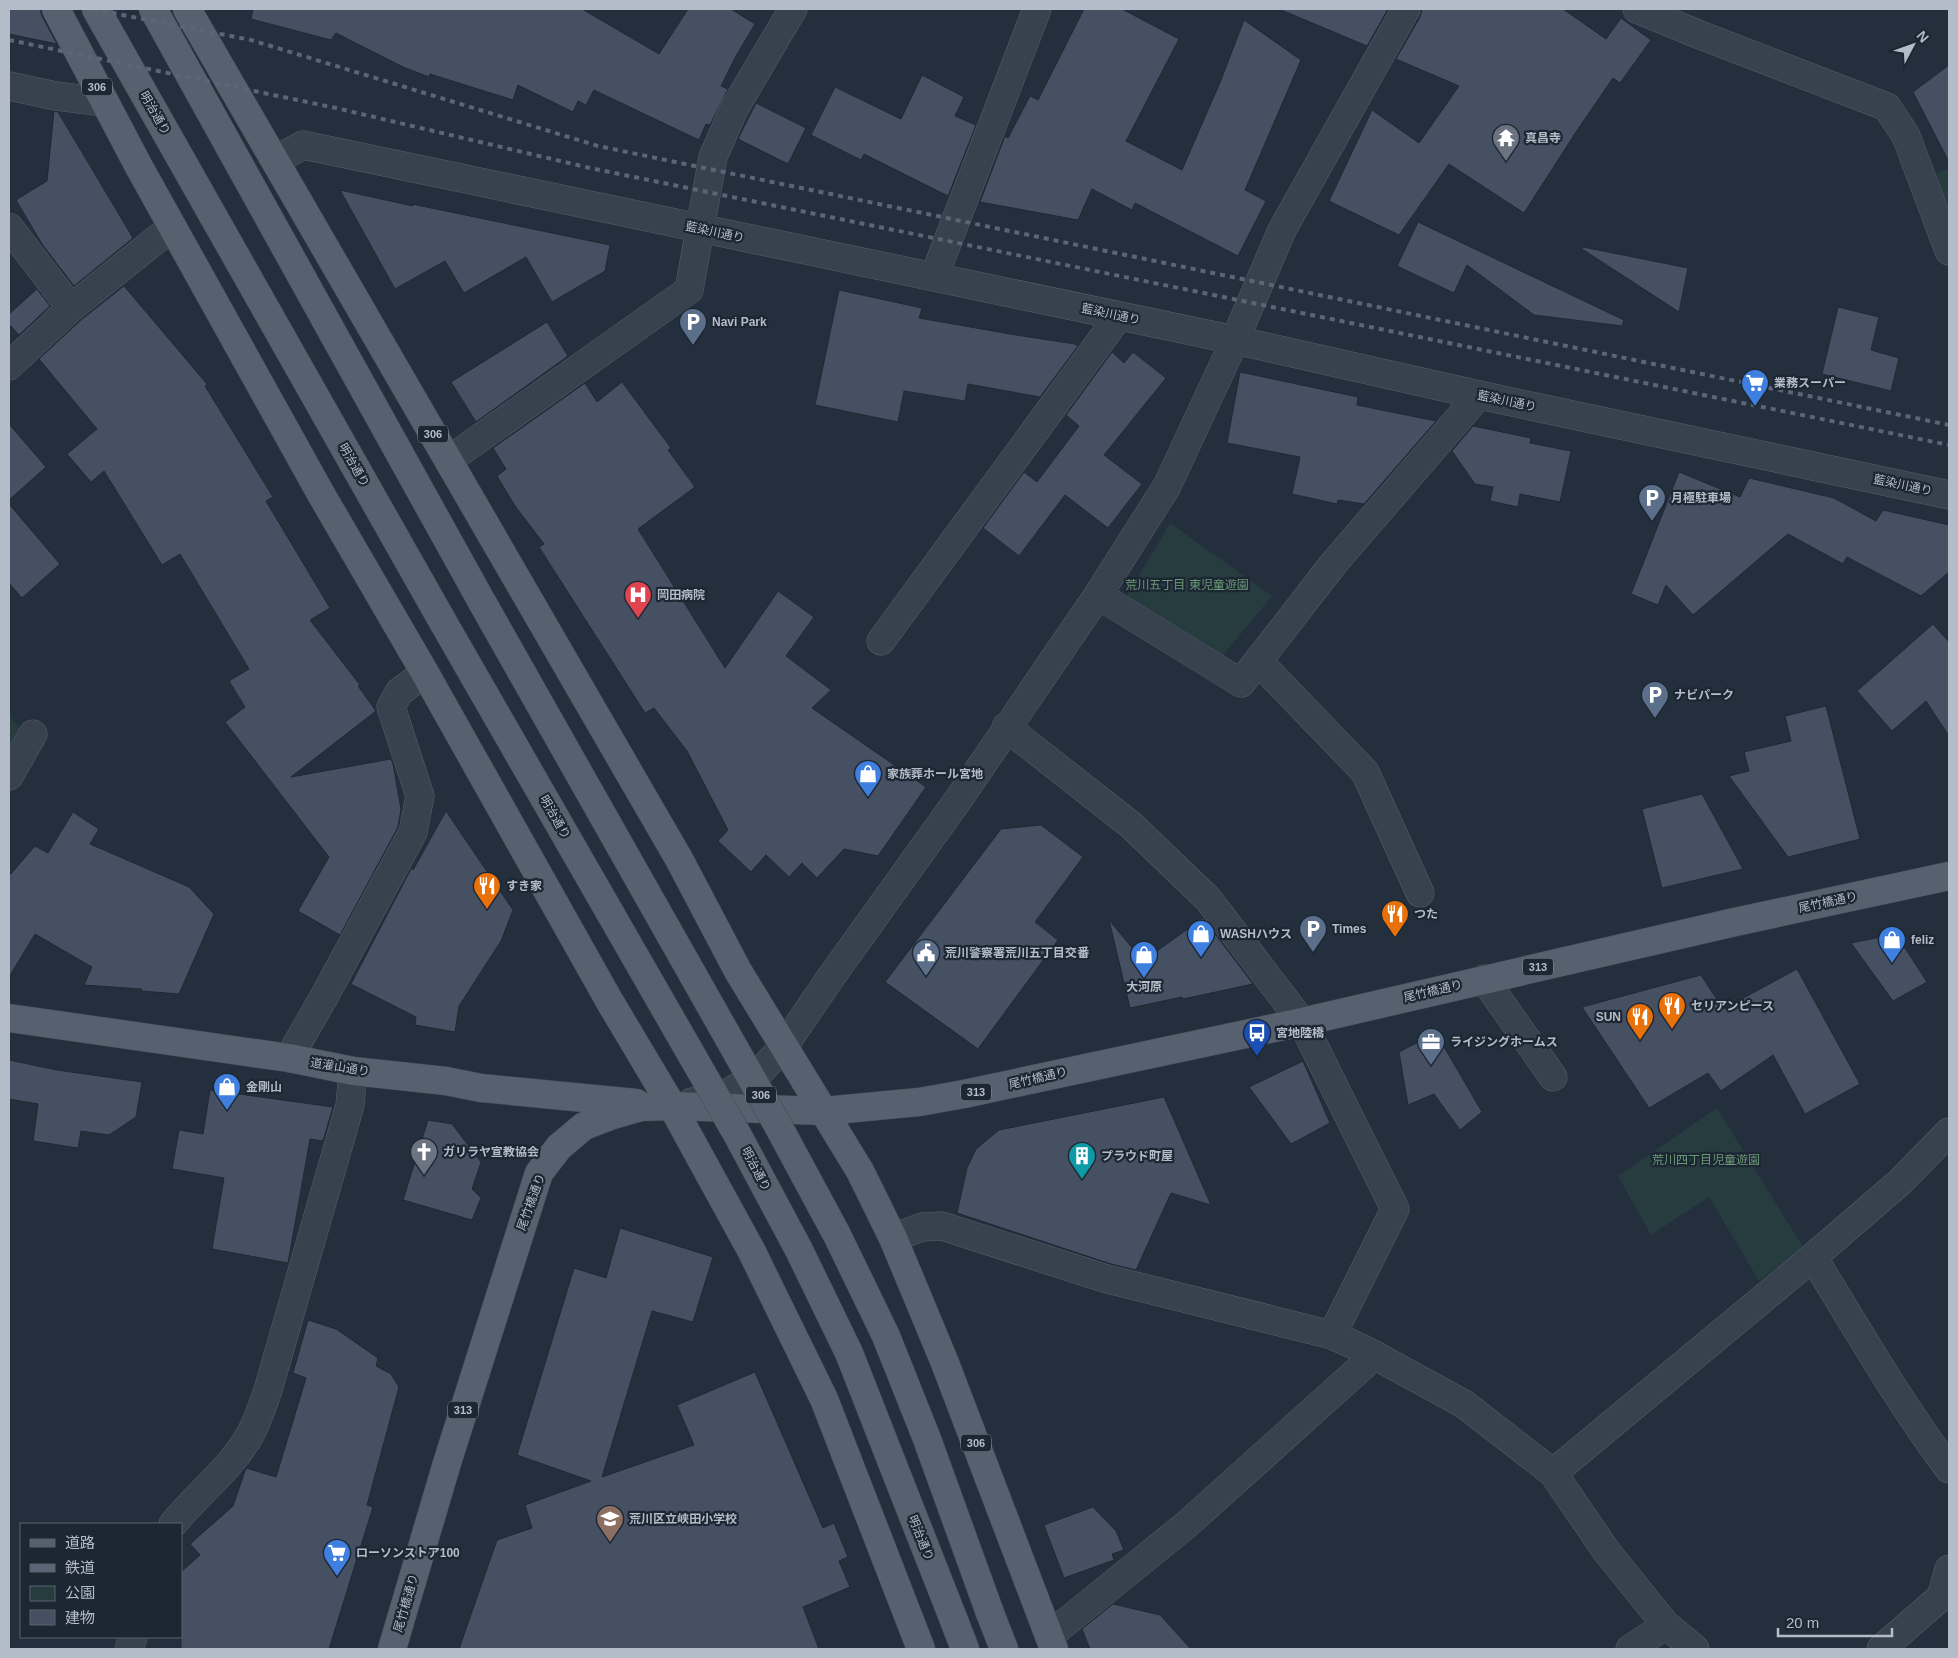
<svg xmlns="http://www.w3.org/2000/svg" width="1958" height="1658" viewBox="0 0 1958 1658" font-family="Arial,'Noto Sans JP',sans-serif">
<rect width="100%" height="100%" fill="#242f3e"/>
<g fill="#263c3f">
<path d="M 1949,168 L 1949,226 L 1931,176 Z"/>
<path d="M 1170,523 L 1272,596 L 1223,655 L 1127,596 Z"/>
<path d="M 9,716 L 20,728 L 23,746 L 9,768 Z"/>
<path d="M 1717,1108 L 1803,1247 L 1759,1281 L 1709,1197 L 1651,1235 L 1618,1176 Z"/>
</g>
<g fill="#455162" stroke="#1f2835">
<path d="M 9,9 L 40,9 L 42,16 L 57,44 L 9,34 Z"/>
<path d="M 253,9 L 582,9 L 659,54 L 688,9 L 731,9 L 755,24 L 736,56 L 721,86 L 728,89 L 710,125 L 706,124 L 699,140 L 594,90 L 586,105 L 578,101 L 573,112 L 518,85 L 513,100 L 430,74 L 429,77 L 403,67 L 336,33 L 331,40 L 251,19 Z"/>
<path d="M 1084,9 L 1122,9 L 1179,39 L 1126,141 L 1182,170 L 1221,80 L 1244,20 L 1301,60 L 1245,190 L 1266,201 L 1238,256 L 1135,203 L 1132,210 L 1092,189 L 1078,220 L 980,202 L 1005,136 L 1008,138 L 1030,96 L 1038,100 Z"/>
<path d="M 1279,9 L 1388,9 L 1367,46 Z"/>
<path d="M 1422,9 L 1563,9 L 1606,39 L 1621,18 L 1651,40 L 1620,83 L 1613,78 L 1576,132 L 1524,213 L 1449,164 L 1399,235 L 1329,201 L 1372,110 L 1419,143 L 1459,86 L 1396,59 L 1420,17 Z"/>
<path d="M 1949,65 L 1949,162 L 1913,92 Z"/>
<path d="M 922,75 L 964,97 L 955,116 L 976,125 L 948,196 L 864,154 L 861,160 L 811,135 L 835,87 L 901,119 Z"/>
<path d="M 756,103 L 806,128 L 788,164 L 738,139 Z"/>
<path d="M 54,111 L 58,112 L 133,238 L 74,286 L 42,244 L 16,200 L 47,181 Z"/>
<path d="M 340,190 L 413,206 L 412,204 L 610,245 L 605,271 L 552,302 L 526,257 L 464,293 L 445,261 L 395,289 Z"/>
<path d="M 1418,222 L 1624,320 L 1622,326 L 1534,315 L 1467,265 L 1454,293 L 1397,266 Z"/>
<path d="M 1583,247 L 1688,268 L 1679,312 L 1582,249 Z"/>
<path d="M 124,286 L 207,384 L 205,386 L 273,497 L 266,501 L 330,608 L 310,620 L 360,685 L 358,686 L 376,711 L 291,777 L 391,759 L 393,764 L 401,809 L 398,827 L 340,935 L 298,911 L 329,857 L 225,722 L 245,707 L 229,681 L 249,669 L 180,554 L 162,565 L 104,471 L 91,482 L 67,454 L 97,429 L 39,359 L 81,320 Z"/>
<path d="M 37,289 L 50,306 L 19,335 L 9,324 L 9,314 Z"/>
<path d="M 839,290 L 922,308 L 919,318 L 1016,335 L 1075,344 L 1078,346 L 1040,397 L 968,384 L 965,401 L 904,391 L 898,422 L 815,405 Z"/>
<path d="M 1838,307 L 1879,317 L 1871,350 L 1899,358 L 1891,391 L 1822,374 Z"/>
<path d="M 547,322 L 568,356 L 476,422 L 451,382 Z"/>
<path d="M 1112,352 L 1124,363 L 1133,352 L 1166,378 L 1104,455 L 1142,484 L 1108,528 L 1065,495 L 1019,556 L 983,528 L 1024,472 L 1037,482 L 1079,426 L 1066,415 Z"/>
<path d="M 1240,372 L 1358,397 L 1357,405 L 1436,421 L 1364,504 L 1338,500 L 1337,504 L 1292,494 L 1300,457 L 1227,443 Z"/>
<path d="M 622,382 L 671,448 L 668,450 L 695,487 L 638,529 L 725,668 L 778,591 L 814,617 L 786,656 L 831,690 L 812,708 L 926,787 L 878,856 L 844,849 L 817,878 L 802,863 L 789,877 L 766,855 L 751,872 L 718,841 L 728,830 L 687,751 L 654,708 L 645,713 L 539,547 L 544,544 L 515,506 L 497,476 L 506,469 L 493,448 L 585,383 L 597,402 Z"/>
<path d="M 9,424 L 46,467 L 9,500 Z"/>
<path d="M 1473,426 L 1531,438 L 1530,443 L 1571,451 L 1560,502 L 1520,494 L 1518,507 L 1490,501 L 1493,487 L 1475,484 L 1452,451 Z"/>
<path d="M 1679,472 L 1740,497 L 1749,478 L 1834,498 L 1876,521 L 1883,510 L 1949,525 L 1949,572 L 1921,596 L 1847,557 L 1843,564 L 1788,534 L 1693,615 L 1666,585 L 1658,605 L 1631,594 Z"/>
<path d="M 9,504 L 60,564 L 22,598 L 9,583 Z"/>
<path d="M 1933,624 L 1949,642 L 1949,736 L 1926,701 L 1892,731 L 1857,691 Z"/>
<path d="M 1826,706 L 1860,839 L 1788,857 L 1729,776 L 1749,771 L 1744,752 L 1791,741 L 1785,716 Z"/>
<path d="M 1702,794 L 1743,869 L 1662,888 L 1642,809 Z"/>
<path d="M 446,811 L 513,910 L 501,941 L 459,1006 L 455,1032 L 415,1025 L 416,1017 L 351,984 L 412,867 L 413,870 Z"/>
<path d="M 73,812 L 99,829 L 90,844 L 189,887 L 214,914 L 179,994 L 141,991 L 142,989 L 84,985 L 92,967 L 35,934 L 9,977 L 9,876 L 35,846 L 48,853 Z"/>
<path d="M 1041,825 L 1083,857 L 1035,922 L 1058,940 L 978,1049 L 885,982 L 1001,829 Z"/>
<path d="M 1203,918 L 1253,984 L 1183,999 L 1182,997 L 1130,1008 L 1109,920 L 1143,961 Z"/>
<path d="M 1896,934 L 1927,982 L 1893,1001 L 1851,943 Z"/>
<path d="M 1797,969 L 1860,1084 L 1805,1114 L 1773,1055 L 1721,1091 L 1708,1073 L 1649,1108 L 1582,1007 L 1701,975 L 1723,1009 Z"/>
<path d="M 1436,1033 L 1482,1112 L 1460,1130 L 1434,1094 L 1408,1105 L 1399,1052 Z"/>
<path d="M 9,1060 L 57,1070 L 142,1082 L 136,1117 L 109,1135 L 81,1131 L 78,1148 L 33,1141 L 38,1104 L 9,1099 Z"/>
<path d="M 1303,1061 L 1330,1123 L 1291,1144 L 1249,1087 Z"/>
<path d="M 210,1090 L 333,1107 L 323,1141 L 310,1139 L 288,1263 L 212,1249 L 224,1178 L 172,1169 L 179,1130 L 203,1134 Z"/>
<path d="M 1164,1097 L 1211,1205 L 1171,1193 L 1136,1270 L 1111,1264 L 957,1213 L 967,1168 L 976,1149 L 999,1130 Z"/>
<path d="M 428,1120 L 452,1124 L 481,1162 L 472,1189 L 481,1198 L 472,1220 L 403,1200 Z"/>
<path d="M 620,1228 L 713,1257 L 693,1322 L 652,1311 L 602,1477 L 694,1445 L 677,1405 L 755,1372 L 823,1528 L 834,1523 L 848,1557 L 839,1561 L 850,1587 L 803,1607 L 819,1649 L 459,1649 L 497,1540 L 532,1528 L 525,1505 L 591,1481 L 517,1455 L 574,1268 L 606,1278 Z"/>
<path d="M 308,1320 L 336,1329 L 378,1358 L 376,1366 L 391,1374 L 399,1387 L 367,1505 L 373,1507 L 329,1649 L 181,1649 L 181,1572 L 200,1555 L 190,1544 L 233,1506 L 246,1468 L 276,1477 L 306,1378 L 293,1373 Z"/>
<path d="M 1093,1507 L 1116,1531 L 1124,1550 L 1112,1554 L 1114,1560 L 1064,1578 L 1044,1525 Z"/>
<path d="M 1113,1604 L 1160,1615 L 1191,1649 L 1090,1649 L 1082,1629 Z"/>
</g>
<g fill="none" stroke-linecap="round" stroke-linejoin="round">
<defs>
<g id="minor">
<path d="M 1637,9 L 1700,35 L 1887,107 L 1906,136 L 1949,251"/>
<path d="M 9,86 L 56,96 L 104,102"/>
<path d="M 276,160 L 303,145 L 1235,340 L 1479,395 L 1949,495"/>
<path d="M 9,227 L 71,308"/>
<path d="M 934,277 L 1037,9"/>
<path d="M 9,366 L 71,308 L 172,227"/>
<path d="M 449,460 L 689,290 L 713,157 L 734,109 L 793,9"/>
<path d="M 1098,595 L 1241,683 L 1334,563 L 1479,395"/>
<path d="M 881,641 L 1119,316"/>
<path d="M 1258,661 L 1365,772 L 1420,893"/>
<path d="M 1006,727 L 1131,825 L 1208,899 L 1302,1022 L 1395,1209 L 1332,1335"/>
<path d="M 9,776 L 33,734"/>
<path d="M 1484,979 L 1553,1077"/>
<path d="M 289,1058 L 325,995 L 413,832 L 420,796 L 391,707 L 399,692 L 425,673"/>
<path d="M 692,1102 L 724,1096 L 758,1074 L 784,1046 L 831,977 L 958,800 L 1098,595 L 1167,486 L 1235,340 L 1282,230 L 1406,9"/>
<path d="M 893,1238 L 922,1227 L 942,1226 L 1107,1279 L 1332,1335 L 1365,1350 L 1464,1404 L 1553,1473 L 1607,1552 L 1666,1625 L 1695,1649"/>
<path d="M 1813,1257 C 1857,1329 1899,1402 1949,1469"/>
<path d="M 1553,1473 L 1813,1257 L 1900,1182 L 1949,1132"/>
<path d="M 173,1524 C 198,1493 232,1468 251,1433 C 258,1420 263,1404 268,1390 L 350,1105 L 353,1071"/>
<path d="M 1049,1636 L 1186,1525 L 1375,1355"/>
<path d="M 129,1649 L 133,1637"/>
<path d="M 1630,1649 L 1666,1625"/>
<path d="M 1881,1649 L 1941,1597 L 1949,1569"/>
</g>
<g id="major">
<path d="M 56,9 L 138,165 L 321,494 L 425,673 L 610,1002 L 672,1106 L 751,1250 L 824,1399 L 921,1649"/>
<path d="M 96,9 L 443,622"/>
<path d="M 153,9 L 482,602"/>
<path d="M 187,9 L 679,859 L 738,971 L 860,1171 L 893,1238 L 945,1363 L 1054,1649"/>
<path d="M 9,1018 L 289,1058 L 353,1071 L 446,1081 L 481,1088 L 636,1103"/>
<path d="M 990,1613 L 1004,1649"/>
<path d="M 955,1623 L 965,1649"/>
<path d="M 392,1649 L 447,1463 L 539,1173 L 559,1147 L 584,1126 L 613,1115 L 641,1107 L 672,1106 L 824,1111 L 919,1102 L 964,1094 L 1302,1022 L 1735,922 L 1949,876"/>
</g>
</defs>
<use href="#minor" stroke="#565f6c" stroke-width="29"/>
<use href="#major" stroke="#414a57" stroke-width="29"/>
<use href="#minor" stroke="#38414e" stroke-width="28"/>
<use href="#major" stroke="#56606e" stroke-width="28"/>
<g stroke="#5a6575" stroke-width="4" stroke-dasharray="5 5" stroke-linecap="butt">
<path d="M 92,9 L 251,40 L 598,146 L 1949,425"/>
<path d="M 9,40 L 336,108 L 590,168 L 1949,445"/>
</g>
<defs>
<g id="major-bridge">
<path d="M 482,602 L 775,1120 L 837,1235 L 886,1336 L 927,1439 L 990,1613"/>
<path d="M 443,622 L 737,1134 L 799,1250 L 849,1353 L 955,1623"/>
</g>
</defs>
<use href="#major-bridge" stroke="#414a57" stroke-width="29" stroke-linecap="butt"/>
<use href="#major-bridge" stroke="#56606e" stroke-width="28"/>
</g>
<defs>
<symbol id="temple-pin" viewBox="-11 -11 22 30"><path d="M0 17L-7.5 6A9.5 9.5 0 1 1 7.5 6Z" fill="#6b7280" stroke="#1d2633"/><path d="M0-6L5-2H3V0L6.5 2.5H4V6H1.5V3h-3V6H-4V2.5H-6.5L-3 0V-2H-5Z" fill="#fff"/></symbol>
<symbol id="parking-pin" viewBox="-11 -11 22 30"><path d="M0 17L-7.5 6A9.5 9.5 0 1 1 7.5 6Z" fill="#5c6f8a" stroke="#1d2633"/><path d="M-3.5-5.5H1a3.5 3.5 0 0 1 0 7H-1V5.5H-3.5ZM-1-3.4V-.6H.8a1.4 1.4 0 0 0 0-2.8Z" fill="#fff"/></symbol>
<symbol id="supermarket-pin" viewBox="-11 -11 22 30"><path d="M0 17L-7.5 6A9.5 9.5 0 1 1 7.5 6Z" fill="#3f7fe0" stroke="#1d2633"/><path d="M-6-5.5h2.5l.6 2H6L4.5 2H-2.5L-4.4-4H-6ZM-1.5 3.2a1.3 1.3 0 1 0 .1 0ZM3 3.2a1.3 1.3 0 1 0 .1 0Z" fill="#fff"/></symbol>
<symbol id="hospital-pin" viewBox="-11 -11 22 30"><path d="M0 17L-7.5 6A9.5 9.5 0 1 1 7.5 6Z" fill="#e0444e" stroke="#1d2633"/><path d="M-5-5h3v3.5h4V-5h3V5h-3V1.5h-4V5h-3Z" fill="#fff"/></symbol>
<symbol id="shop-pin" viewBox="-11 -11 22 30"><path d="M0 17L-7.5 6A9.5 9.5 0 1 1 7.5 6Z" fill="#3f7fe0" stroke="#1d2633"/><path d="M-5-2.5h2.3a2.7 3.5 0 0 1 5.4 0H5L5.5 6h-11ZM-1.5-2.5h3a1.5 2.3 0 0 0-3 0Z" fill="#fff"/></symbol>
<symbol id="restaurant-pin" viewBox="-11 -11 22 30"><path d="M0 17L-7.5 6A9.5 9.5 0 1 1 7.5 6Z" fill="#e8710a" stroke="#1d2633"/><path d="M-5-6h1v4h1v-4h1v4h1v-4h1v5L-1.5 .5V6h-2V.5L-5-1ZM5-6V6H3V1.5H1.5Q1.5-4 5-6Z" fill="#fff"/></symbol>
<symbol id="civic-pin" viewBox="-11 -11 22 30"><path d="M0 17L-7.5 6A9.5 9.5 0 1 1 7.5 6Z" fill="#5c6f8a" stroke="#1d2633"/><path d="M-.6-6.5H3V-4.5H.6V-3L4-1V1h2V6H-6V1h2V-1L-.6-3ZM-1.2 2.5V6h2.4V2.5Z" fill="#fff"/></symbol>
<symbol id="bus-pin" viewBox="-11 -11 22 30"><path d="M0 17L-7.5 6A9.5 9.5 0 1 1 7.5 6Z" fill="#1a4fb4" stroke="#1d2633"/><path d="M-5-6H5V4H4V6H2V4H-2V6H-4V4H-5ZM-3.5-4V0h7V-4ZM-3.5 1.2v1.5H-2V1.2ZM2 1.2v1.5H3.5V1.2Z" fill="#fff"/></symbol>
<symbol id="office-pin" viewBox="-11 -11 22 30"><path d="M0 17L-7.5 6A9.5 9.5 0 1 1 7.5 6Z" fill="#5c6f8a" stroke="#1d2633"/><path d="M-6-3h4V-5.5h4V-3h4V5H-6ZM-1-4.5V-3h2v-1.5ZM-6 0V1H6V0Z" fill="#fff"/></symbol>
<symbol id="church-pin" viewBox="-11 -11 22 30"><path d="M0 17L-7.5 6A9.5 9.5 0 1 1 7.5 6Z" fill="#6b7280" stroke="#1d2633"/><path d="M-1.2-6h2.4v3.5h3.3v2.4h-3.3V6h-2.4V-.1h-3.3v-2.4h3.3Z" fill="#fff"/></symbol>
<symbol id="building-pin" viewBox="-11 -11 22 30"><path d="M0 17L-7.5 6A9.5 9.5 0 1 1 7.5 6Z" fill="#0f9aa8" stroke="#1d2633"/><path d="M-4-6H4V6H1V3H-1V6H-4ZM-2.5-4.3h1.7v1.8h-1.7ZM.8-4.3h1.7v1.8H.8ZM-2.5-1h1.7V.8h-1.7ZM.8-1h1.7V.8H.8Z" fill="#fff"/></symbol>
<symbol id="school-pin" viewBox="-11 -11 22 30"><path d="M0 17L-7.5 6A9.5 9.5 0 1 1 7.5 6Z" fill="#8d6e63" stroke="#1d2633"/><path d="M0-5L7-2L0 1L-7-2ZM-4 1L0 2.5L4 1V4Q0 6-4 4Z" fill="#fff"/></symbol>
</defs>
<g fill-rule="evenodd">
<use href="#temple-pin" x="1490" y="122" width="32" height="43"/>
<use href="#parking-pin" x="677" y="306" width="32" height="43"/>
<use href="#supermarket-pin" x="1739" y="367" width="32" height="43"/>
<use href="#parking-pin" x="1636" y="482" width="32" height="43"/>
<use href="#hospital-pin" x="622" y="579" width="32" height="43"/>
<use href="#parking-pin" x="1639" y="679" width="32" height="43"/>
<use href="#shop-pin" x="852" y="758" width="32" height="43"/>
<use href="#restaurant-pin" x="471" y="870" width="32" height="43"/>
<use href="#restaurant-pin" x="1379" y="898" width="32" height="43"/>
<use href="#parking-pin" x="1297" y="913" width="32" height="43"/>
<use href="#shop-pin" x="1185" y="918" width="32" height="43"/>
<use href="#shop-pin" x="1876" y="924" width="32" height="43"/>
<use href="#civic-pin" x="910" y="937" width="32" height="43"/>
<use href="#shop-pin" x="1128" y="939" width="32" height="43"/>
<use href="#restaurant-pin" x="1656" y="990" width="32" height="43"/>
<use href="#restaurant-pin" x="1624" y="1001" width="32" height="43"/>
<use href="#bus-pin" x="1241" y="1017" width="32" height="43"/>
<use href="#office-pin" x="1415" y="1026" width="32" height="43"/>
<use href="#shop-pin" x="211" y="1071" width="32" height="43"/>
<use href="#church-pin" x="408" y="1136" width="32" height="43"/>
<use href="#building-pin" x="1066" y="1140" width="32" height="43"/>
<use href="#school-pin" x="594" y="1503" width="32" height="43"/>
<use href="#supermarket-pin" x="321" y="1537" width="32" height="43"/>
</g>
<g text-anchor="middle" stroke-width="4.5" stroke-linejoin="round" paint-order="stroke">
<g fill="#1d2633" stroke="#878f9c" stroke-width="1">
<rect x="82" y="78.5" width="30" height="17" rx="4"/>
<rect x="418" y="425.5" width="30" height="17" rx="4"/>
<rect x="1523" y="958.5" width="30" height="17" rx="4"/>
<rect x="961" y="1083.5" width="30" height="17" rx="4"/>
<rect x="746" y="1086.5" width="30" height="17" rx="4"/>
<rect x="448" y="1401.5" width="30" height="17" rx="4"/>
<rect x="961" y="1434.5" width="30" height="17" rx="4"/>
</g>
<g font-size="11" font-weight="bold" fill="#b4bcc9">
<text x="97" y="91">306</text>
<text x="433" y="438">306</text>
<text x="1538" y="971">313</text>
<text x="976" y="1096">313</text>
<text x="761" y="1099">306</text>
<text x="463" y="1414">313</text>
<text x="976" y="1447">306</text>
</g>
<g font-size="12" fill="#b4bcc9" stroke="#1d2633">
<text transform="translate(155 113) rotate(60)" y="4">明治通り</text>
<text transform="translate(715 232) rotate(12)" y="4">藍染川通り</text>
<text transform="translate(1111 314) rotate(12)" y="4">藍染川通り</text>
<text transform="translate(1507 401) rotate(12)" y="4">藍染川通り</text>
<text transform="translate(354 465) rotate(60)" y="4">明治通り</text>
<text transform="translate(1903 485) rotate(12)" y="4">藍染川通り</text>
<text transform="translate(555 817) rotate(60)" y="4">明治通り</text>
<text transform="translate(1828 902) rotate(-12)" y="4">尾竹橋通り</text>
<text transform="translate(1433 991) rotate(-13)" y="4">尾竹橋通り</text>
<text transform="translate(340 1067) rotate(9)" y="4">道灌山通り</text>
<text transform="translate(1038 1078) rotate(-13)" y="4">尾竹橋通り</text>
<text transform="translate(756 1169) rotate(62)" y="4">明治通り</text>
<text transform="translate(531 1202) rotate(-70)" y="4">尾竹橋通り</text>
<text transform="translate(921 1538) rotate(68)" y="4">明治通り</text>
<text transform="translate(406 1603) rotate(-74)" y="4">尾竹橋通り</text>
</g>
<g font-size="12" font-weight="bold" fill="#b4bcc9" stroke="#1d2633" text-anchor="start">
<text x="1525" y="142">真昌寺</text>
<text x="712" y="326">Navi Park</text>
<text x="1774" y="387">業務スーパー</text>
<text x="1671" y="502">月極駐車場</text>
<text x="657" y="599">岡田病院</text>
<text x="1674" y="699">ナビパーク</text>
<text x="887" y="778">家族葬ホール宮地</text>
<text x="506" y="890">すき家</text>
<text x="1414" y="918">つた</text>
<text x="1332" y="933">Times</text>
<text x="1220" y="938">WASHハウス</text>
<text x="1911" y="944">feliz</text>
<text x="945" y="957">荒川警察署荒川五丁目交番</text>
<text x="1144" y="991" text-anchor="middle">大河原</text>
<text x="1691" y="1010">セリアンピース</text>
<text x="1621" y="1021" text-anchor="end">SUN</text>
<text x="1276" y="1037">宮地陸橋</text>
<text x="1450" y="1046">ライジングホームス</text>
<text x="246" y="1091">金剛山</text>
<text x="443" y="1156">ガリラヤ宣教協会</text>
<text x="1101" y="1160">プラウド町屋</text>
<text x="629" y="1523">荒川区立峡田小学校</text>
<text x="356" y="1557">ローソンストア100</text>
</g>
<g font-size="12" fill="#6b9a76" stroke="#1d2633">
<text x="1187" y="589">荒川五丁目 東児童遊園</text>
<text x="1706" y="1164">荒川四丁目児童遊園</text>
</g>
</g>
<rect width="1958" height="1658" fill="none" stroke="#b4bcc9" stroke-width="20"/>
<rect x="20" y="1523" width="162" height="115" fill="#1d2633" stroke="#59626f"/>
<rect x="30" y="1539" width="25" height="8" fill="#56606e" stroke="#59626f"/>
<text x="65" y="1548" font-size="15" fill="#b4bcc9">道路</text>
<rect x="30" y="1564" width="25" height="8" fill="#5a6575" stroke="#59626f"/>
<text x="65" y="1573" font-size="15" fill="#b4bcc9">鉄道</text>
<rect x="30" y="1586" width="25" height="15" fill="#263c3f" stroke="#59626f"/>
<text x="65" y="1598" font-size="15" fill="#b4bcc9">公園</text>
<rect x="30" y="1610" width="25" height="15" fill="#455162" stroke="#59626f"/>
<text x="65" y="1623" font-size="15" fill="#b4bcc9">建物</text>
<g transform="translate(1913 45) rotate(49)" stroke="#1d2633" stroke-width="4" paint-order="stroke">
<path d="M0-4L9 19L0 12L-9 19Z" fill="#b4bcc9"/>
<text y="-8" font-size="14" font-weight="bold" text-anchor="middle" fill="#b4bcc9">N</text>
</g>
<path d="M1778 1628v8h114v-8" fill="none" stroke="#b4bcc9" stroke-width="2.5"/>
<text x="1786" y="1628" font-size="15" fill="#b4bcc9" stroke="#1d2633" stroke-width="4" paint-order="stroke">20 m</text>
</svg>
